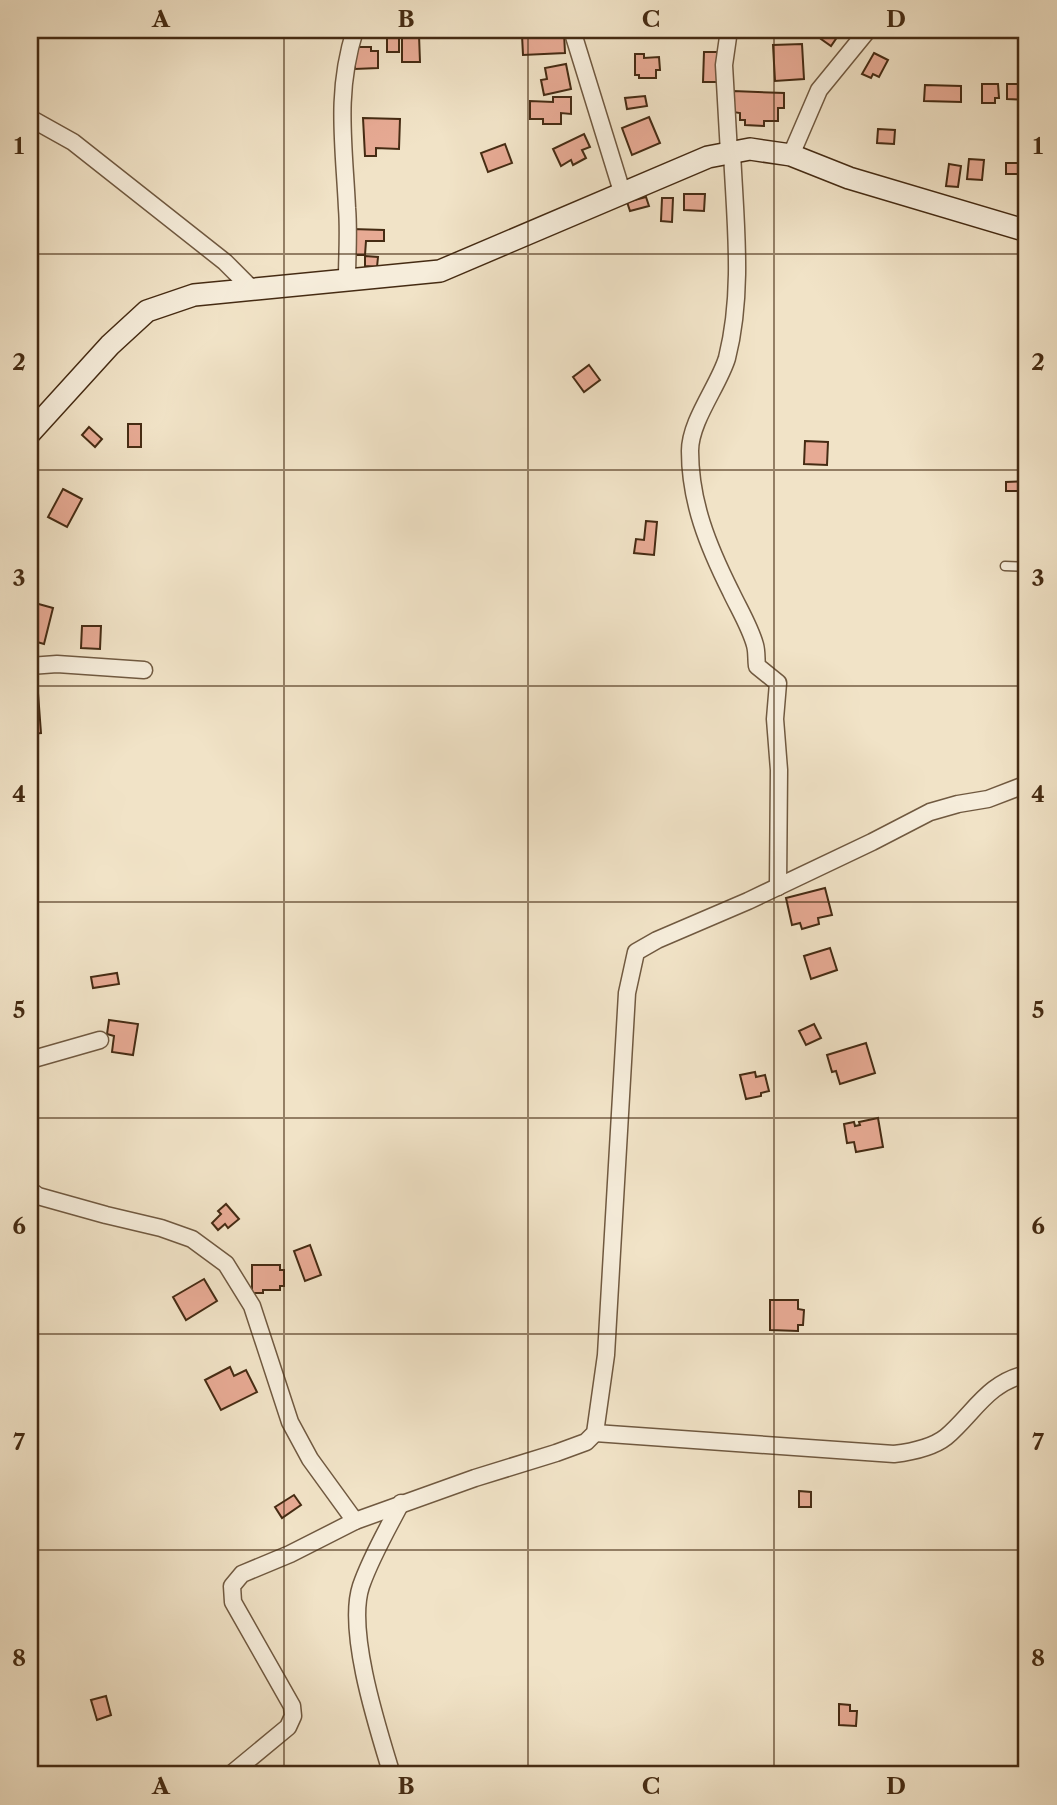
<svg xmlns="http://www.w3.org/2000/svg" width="1057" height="1805" viewBox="0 0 1057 1805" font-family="'Libre Caslon Text',serif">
<rect width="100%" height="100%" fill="#f1e3c7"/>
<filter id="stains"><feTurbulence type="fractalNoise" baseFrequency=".00286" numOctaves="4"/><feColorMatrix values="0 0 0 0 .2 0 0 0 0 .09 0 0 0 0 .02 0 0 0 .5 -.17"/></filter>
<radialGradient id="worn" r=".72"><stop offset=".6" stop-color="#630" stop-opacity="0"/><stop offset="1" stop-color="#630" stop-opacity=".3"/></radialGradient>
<g fill="#e7aa94" stroke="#452b13" stroke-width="2">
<path d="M 827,30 L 842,30 L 831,46 L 821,39 Z"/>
<path d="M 564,33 L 565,53 L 523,55 L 522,35 Z"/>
<path d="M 402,35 L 419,35 L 420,62 L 402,62 Z"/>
<rect x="387" y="38" width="12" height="14"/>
<path d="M 802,44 L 804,79 L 775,81 L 773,45 Z"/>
<path d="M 355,47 L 371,47 L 371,51 L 378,51 L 378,68 L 355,69 Z"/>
<path d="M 704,52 L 717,52 L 717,82 L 703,82 Z"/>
<path d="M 874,53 L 888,60 L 879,77 L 873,74 L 871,78 L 862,74 Z"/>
<path d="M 635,54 L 644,54 L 644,58 L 659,57 L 660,70 L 656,70 L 656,78 L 639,78 L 639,75 L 635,75 Z"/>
<path d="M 566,64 L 571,89 L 544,95 L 541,80 L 547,79 L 545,68 Z"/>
<path d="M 982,84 L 998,84 L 999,98 L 995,98 L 995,103 L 982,103 Z"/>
<path d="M 1007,84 L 1027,84 L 1026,100 L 1007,99 Z"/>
<path d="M 925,85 L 961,86 L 961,102 L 924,101 Z"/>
<path d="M 733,91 L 784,93 L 784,108 L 778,108 L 778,121 L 764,121 L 764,126 L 745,125 L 745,120 L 740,120 L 740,113 L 733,112 Z"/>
<path d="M 645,96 L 647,106 L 627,109 L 625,98 Z"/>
<path d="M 553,97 L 571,97 L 571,114 L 561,113 L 561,124 L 543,124 L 543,119 L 530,119 L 530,101 L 553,102 Z"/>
<path d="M 649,117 L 660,143 L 632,155 L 622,128 Z"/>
<path d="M 363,118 L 400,119 L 399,149 L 376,148 L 376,156 L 365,156 Z"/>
<path d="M 878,129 L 895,130 L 894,144 L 877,143 Z"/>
<path d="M 584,134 L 590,147 L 582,150 L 586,158 L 573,165 L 571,160 L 561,166 L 553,149 Z"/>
<path d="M 505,144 L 512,163 L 488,172 L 481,153 Z"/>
<path d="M 969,159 L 984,160 L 982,180 L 967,179 Z"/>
<path d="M 1006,163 L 1021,163 L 1020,174 L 1006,174 Z"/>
<path d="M 949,164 L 961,166 L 958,187 L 946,186 Z"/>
<path d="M 684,194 L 705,194 L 704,211 L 684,210 Z"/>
<path d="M 646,197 L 649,206 L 630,211 L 627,202 Z"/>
<path d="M 662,198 L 673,198 L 672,222 L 661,221 Z"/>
<path d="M 352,229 L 384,230 L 384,241 L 366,241 L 365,255 L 351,255 Z"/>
<path d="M 365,256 L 378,257 L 377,267 L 365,266 Z"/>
<path d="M 589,365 L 600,380 L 584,392 L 573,377 Z"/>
<rect x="128" y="424" width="13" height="23"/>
<path d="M 89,427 L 102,439 L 95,447 L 82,435 Z"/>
<path d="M 805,441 L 828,442 L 827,465 L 804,464 Z"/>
<path d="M 1027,481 L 1027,491 L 1006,491 L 1006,482 Z"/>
<path d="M 63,489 L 82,499 L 67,527 L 48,517 Z"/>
<path d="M 646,521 L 657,522 L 654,555 L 634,553 L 636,539 L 644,540 Z"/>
<path d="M 35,603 L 53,608 L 44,644 L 30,640 L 30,606 L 34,607 Z"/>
<path d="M 82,626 L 101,626 L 100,649 L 81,648 Z"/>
<path d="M 38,693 L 41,733 L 30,734 L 30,694 Z"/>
<path d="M 825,888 L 832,915 L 818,918 L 819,924 L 802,929 L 800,923 L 792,925 L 786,898 Z"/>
<path d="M 830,948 L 837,970 L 811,979 L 804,956 Z"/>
<path d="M 117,973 L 119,984 L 93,988 L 91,977 Z"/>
<path d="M 109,1020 L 138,1024 L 133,1055 L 112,1052 L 114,1036 L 107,1034 Z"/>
<path d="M 814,1024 L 821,1038 L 806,1045 L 799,1031 Z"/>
<path d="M 866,1043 L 875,1073 L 840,1084 L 836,1071 L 832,1072 L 827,1055 Z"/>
<path d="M 755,1072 L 756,1077 L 765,1075 L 769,1091 L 761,1093 L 761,1096 L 746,1099 L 740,1075 Z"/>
<path d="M 878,1118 L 883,1147 L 856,1152 L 854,1142 L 847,1143 L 844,1124 L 854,1122 L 855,1126 L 860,1125 L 859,1122 Z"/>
<path d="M 226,1204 L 239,1219 L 228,1228 L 225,1224 L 218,1230 L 212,1223 L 221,1214 L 218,1211 Z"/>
<path d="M 310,1245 L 321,1275 L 305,1281 L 294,1251 Z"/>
<path d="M 252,1265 L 280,1265 L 280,1270 L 284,1270 L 284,1286 L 280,1286 L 280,1290 L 263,1290 L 263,1293 L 252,1293 Z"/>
<path d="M 204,1279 L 217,1301 L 186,1320 L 173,1297 Z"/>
<path d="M 770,1300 L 798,1300 L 798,1309 L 804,1310 L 803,1325 L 798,1325 L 798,1331 L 770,1330 Z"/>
<path d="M 230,1367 L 234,1376 L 246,1370 L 257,1392 L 221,1410 L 205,1380 Z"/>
<path d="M 799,1491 L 811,1492 L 811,1507 L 799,1507 Z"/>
<path d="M 294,1495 L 301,1505 L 282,1518 L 275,1507 Z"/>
<path d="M 106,1696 L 111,1715 L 97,1720 L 91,1700 Z"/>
<path d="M 839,1704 L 850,1705 L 850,1711 L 857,1711 L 856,1726 L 839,1725 Z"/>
</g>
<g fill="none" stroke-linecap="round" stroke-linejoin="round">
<defs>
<path id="lane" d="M 1005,566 L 1027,567"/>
<g id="street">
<path d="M 572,30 L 623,195"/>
<path d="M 729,30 L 724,65 L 729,153"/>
<path d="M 30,118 L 73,142 L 225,262 L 254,291"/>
<path d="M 732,152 C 735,220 744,291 727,358 C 719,385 690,421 690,451 C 690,502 708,546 731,592 C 739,609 750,627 755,645 C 757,652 756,659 757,666 L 778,683 L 775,719 L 779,770 L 778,887"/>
<path d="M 791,155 L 819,90 L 868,30"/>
<path d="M 347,279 C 347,256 349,232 347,208 C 344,144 335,93 355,30"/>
<path d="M 30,666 L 57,664 L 144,670"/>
<path d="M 30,1060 L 100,1040"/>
<path d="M 30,1190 L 38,1196 L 106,1215 L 161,1228 L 192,1239 L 226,1264 L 252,1306 L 290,1422 L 310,1459 L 355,1521"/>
<path d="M 595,1433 L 894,1454 C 911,1452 932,1448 946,1437 C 974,1413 988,1382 1027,1374"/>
<path d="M 230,1775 L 288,1727 L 293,1716 L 292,1706 L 233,1602 L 232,1586 L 242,1574 L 290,1554 L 355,1521 L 475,1478 L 556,1453 L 586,1442 L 595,1433 L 606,1355 L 627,993 L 636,952 L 657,940 L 748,901 L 872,842 L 930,812 L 958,804 L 988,799 L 1027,784"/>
<path d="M 392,1775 C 378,1729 346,1631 361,1586 C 371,1557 387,1530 401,1503"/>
</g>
<path id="secondary" d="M 30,433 L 110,345 L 147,311 L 194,295 L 440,271 L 708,157 L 750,149 L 791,155 L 849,178 L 1027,231"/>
</defs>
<use href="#lane" stroke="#705940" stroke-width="11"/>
<use href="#street" stroke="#705940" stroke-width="19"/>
<use href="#secondary" stroke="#452b13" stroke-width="24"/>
<use href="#lane" stroke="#f6eddb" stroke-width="8"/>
<use href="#street" stroke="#f6eddb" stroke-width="16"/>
<use href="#secondary" stroke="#f6eddb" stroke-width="21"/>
</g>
<path fill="none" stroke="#452b13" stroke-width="2" stroke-opacity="0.55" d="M 284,30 L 284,1775M 528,30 L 528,1775M 774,30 L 774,1775M 30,254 L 1027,254M 30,470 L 1027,470M 30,686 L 1027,686M 30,902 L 1027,902M 30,1118 L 1027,1118M 30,1334 L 1027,1334M 30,1550 L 1027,1550"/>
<rect width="1057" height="1805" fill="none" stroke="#f1e3c7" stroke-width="77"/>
<rect x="38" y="38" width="980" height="1728" fill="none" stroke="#452b13" stroke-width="2.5"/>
<g font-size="23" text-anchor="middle" font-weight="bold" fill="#452b13">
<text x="161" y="27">A</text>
<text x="406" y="27">B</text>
<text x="651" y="27">C</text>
<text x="896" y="27">D</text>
<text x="19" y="154">1</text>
<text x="1038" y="154">1</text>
<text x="19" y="370">2</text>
<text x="1038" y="370">2</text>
<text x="19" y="586">3</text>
<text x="1038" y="586">3</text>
<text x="19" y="802">4</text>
<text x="1038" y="802">4</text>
<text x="19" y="1018">5</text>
<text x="1038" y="1018">5</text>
<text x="19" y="1234">6</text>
<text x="1038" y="1234">6</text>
<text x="19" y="1450">7</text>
<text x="1038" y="1450">7</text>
<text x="19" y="1666">8</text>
<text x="1038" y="1666">8</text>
<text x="161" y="1794">A</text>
<text x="406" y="1794">B</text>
<text x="651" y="1794">C</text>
<text x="896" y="1794">D</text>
</g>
<rect width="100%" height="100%" filter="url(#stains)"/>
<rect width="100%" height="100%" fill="url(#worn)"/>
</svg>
